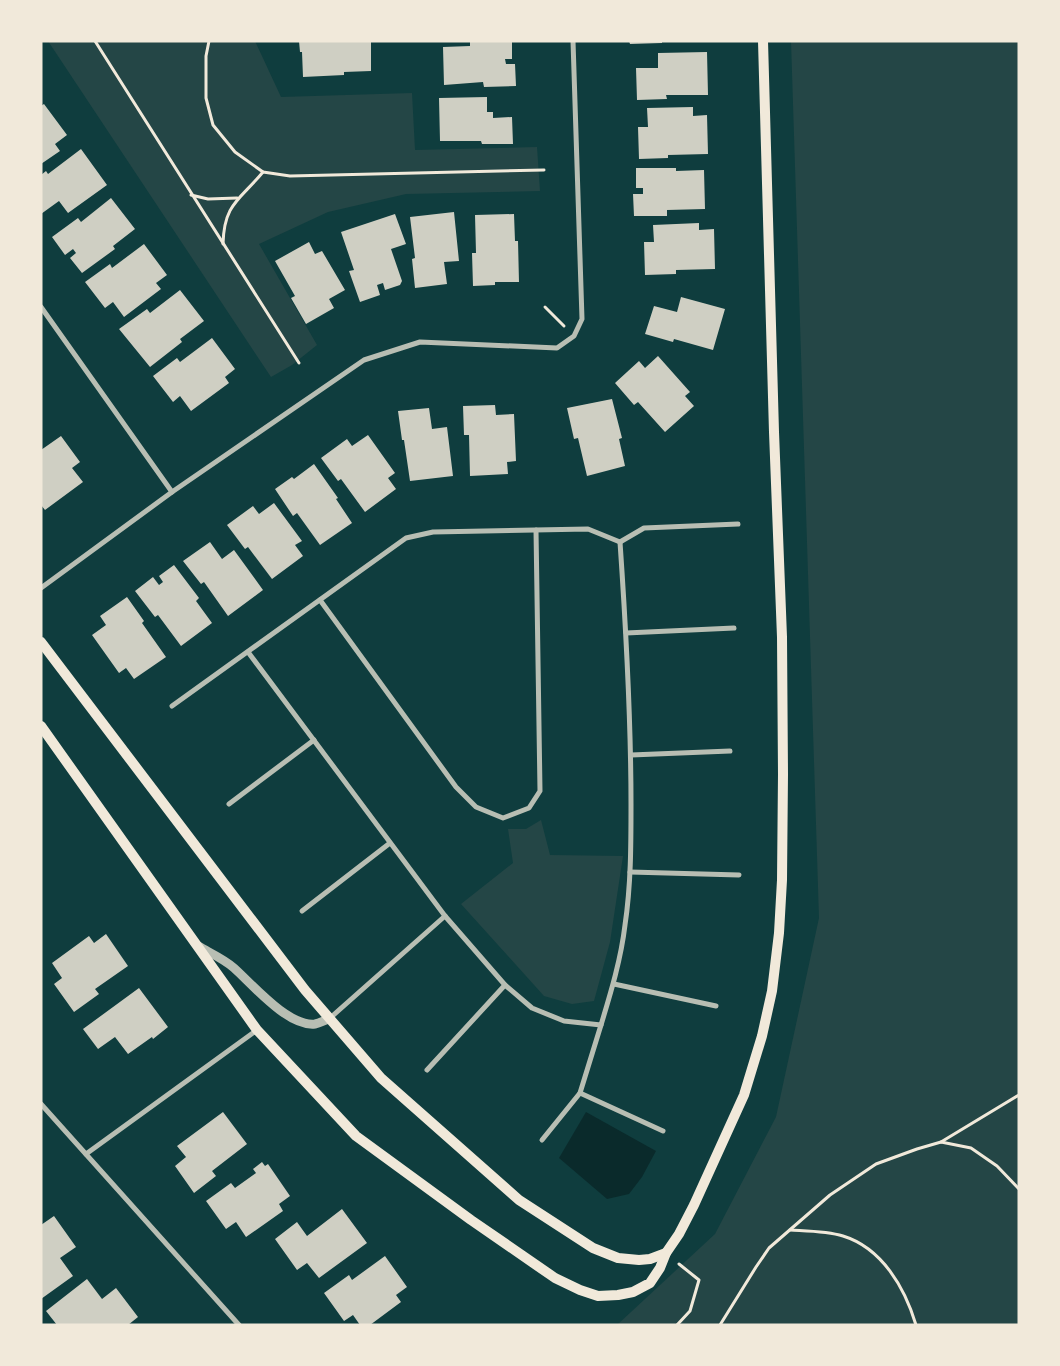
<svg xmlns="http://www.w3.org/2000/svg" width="1060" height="1366" viewBox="0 0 1060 1366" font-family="Arial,sans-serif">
<rect width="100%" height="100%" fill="#0f3d3e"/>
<g fill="#244646">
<path d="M 48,41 L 255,41 L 281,97 L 412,93 L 415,150 L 537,147 L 540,191 L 406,194 L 328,212 L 259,244 L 317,345 L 292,365 L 271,377 Z"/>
<path d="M 791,41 L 1019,41 L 1019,1325 L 617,1325 L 715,1234 L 776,1117 L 819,918 Z"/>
<path d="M 541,820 L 550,855 L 623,856 L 610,942 L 594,1001 L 572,1004 L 544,996 L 461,904 L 513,863 L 508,829 L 526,829 Z"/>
</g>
<path fill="#0a2a2b" d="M 586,1112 L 656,1151 L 642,1177 L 629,1194 L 607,1199 L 559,1158 Z"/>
<g fill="#cfcfc3">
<path d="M 299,41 L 371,41 L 371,71 L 344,72 L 344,75 L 303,77 L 302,52 L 300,52 Z"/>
<path d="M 470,41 L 512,41 L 512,59 L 505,59 L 506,64 L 515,64 L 516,86 L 484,87 L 483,82 L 444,85 L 443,47 L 470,46 Z"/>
<path d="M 629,41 L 662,41 L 662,43 L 630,44 Z"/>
<path d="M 707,52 L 708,95 L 666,95 L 667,99 L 637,100 L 636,68 L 658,68 L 658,53 Z"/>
<path d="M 487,97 L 487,112 L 493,112 L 493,118 L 512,117 L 513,144 L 482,144 L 481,141 L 440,141 L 439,98 Z"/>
<path d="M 44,104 L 67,135 L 55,144 L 60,151 L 41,164 L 41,106 Z"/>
<path d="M 693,107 L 693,116 L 707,115 L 708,154 L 668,155 L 668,158 L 639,159 L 638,127 L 648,127 L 647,108 Z"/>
<path d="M 81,149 L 107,185 L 68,213 L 59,201 L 41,214 L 41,175 L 46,171 L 48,174 Z"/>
<path d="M 636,168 L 676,168 L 676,171 L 704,170 L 705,209 L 667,210 L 667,216 L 634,216 L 633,194 L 643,194 L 643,188 L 636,188 Z"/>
<path d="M 111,198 L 135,229 L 113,246 L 115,249 L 82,273 L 70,258 L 76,253 L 73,249 L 65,255 L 52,237 L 78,218 L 81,222 Z"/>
<path d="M 454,212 L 459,261 L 444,262 L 447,284 L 415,288 L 412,259 L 415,258 L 410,217 Z"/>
<path d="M 395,214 L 406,244 L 391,249 L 402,281 L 400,285 L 385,290 L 383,283 L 377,285 L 380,295 L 360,302 L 349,271 L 354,270 L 341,232 Z"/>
<path d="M 514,214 L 515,241 L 518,241 L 519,282 L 495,282 L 495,285 L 473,286 L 472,253 L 476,253 L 475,215 Z"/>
<path d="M 699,223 L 699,230 L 714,229 L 715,269 L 676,270 L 676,274 L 645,275 L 644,242 L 654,242 L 653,225 Z"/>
<path d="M 309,242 L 315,254 L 322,251 L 345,290 L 329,299 L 334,308 L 306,324 L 291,298 L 295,296 L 275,261 Z"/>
<path d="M 144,244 L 167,275 L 156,283 L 161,289 L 124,317 L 113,302 L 105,308 L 85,282 L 110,264 L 112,268 Z"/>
<path d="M 180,290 L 204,321 L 180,339 L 182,342 L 150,367 L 119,329 L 147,309 L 150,313 Z"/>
<path d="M 681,297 L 725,309 L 713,350 L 674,339 L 673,342 L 645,334 L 654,306 L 677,312 Z"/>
<path d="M 212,338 L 235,369 L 225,377 L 229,383 L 191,411 L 180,396 L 173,402 L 153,376 L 177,358 L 180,362 Z"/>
<path d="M 658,356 L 690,392 L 685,396 L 694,406 L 665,432 L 638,402 L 634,405 L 615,383 L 639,361 L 645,368 Z"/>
<path d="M 612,399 L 622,438 L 619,439 L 625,466 L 587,476 L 578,438 L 574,439 L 567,408 Z"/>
<path d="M 495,405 L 496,415 L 514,414 L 516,461 L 507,462 L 508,474 L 470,476 L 469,435 L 464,435 L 463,406 Z"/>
<path d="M 429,408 L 432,429 L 447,427 L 453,476 L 410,481 L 404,440 L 402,440 L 398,411 Z"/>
<path d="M 368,435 L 395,473 L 388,478 L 396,489 L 365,512 L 341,479 L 338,481 L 321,458 L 347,439 L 352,446 Z"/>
<path d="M 61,436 L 80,462 L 72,468 L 83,482 L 45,510 L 41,505 L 41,450 Z"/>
<path d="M 314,464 L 338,498 L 336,499 L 352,523 L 320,545 L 297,513 L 293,516 L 275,489 L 292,477 L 294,479 Z"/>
<path d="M 274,503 L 302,541 L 295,545 L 303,556 L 272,579 L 248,547 L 245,549 L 227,525 L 253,506 L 259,514 Z"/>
<path d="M 210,542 L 222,559 L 234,550 L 263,590 L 228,616 L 204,582 L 201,584 L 183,561 Z"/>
<path d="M 174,565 L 199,598 L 196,601 L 212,623 L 181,646 L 158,615 L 155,617 L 135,591 L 153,577 L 159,585 L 163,582 L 159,576 Z"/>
<path d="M 127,597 L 144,621 L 142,623 L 166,657 L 134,679 L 126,668 L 119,673 L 92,635 L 106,625 L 100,616 Z"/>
<path d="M 106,934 L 128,966 L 95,989 L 99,994 L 74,1012 L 54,984 L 62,978 L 52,963 L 89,936 L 94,943 Z"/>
<path d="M 139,988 L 168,1027 L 153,1039 L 152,1037 L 128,1054 L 115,1037 L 98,1049 L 83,1029 Z"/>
<path d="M 223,1112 L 247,1144 L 212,1171 L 216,1176 L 194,1193 L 175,1166 L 186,1157 L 177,1146 Z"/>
<path d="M 262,1162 L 265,1166 L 268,1164 L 290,1196 L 279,1204 L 283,1211 L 246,1237 L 236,1222 L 226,1229 L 206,1201 L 231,1183 L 235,1188 L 256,1173 L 253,1169 Z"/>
<path d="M 342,1209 L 367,1243 L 319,1278 L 307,1263 L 297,1270 L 275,1239 L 297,1222 L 307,1236 Z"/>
<path d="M 54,1216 L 76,1247 L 60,1258 L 73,1276 L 41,1299 L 41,1225 Z"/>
<path d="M 385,1256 L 407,1287 L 396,1295 L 401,1302 L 370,1325 L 360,1325 L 353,1315 L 344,1321 L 324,1293 L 349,1275 L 352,1280 Z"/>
<path d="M 87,1279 L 102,1299 L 116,1288 L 138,1317 L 128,1325 L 57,1325 L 46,1311 Z"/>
</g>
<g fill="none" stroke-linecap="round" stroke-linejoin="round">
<g stroke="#f1e9da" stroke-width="3">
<path d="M 95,41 L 299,363"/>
<path d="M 209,41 L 206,56 L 206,98 L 213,125 L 235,152 L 263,172 L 290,176 L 544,170"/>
<path d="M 191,195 L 208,199 L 237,198"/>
<path d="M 223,244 C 224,203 240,200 263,172"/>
<path d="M 545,307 L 564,326"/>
<path d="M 941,1142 L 1019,1095"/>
<path d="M 790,1230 C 807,1231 827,1231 843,1236 C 882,1248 905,1288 916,1325"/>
<path d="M 677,1325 L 690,1311 L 699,1280 L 679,1264"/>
<path d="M 720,1325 L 756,1267 L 769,1248 L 830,1195 L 876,1164 L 917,1149 L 941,1142 L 971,1148 L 997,1166 L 1019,1189"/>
</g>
<g stroke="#b8beb3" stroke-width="5">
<path d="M 41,307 L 172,492"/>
<path d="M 620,542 L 644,528 L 738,524"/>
<path d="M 41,588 L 172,492 L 364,360 L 420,342 L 557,348 L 574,336 L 582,319 L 573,41"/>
<path d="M 320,600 L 456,787 L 476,807 L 503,818 L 529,808 L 540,791 L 536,530"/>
<path d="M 626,633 L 734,628"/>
<path d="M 248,652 L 445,916 L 505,985 L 532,1008 L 564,1021 L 601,1025 C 611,992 621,959 625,925 C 631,885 631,845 631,804 C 631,717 626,629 620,542"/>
<path d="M 172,706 L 406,538 L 433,532 L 588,529 L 620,542"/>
<path d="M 631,755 L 730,751"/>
<path d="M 229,804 L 314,740"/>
<path d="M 630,872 L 739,875"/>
<path d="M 302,911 L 390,843"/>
<path d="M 614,984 L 716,1006"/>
<path d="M 330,1018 L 445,916"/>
<path d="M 427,1070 L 505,985"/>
<path d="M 580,1093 L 663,1131"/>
<path d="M 41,1104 L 239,1325"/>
<path d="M 542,1140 L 580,1093 L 601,1025"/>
<path d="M 86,1154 L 257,1030"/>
</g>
<path stroke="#b8beb3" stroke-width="9" d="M 198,946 C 210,953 224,959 234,968 C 252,984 288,1027 315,1024 C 320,1023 325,1020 329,1019"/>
<g stroke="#f1e9da" stroke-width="10">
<path d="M 41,642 L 305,990 L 381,1078 L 519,1200 L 593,1248 L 618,1258 L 639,1260 L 650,1259 L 666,1253"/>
<path d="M 41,726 L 257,1030 L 356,1136 L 471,1220 L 555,1278 L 580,1290 L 598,1296 L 618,1295 L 633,1292 L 650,1283 L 660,1268 L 666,1253 L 679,1234 L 694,1205 L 744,1095 L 762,1036 L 772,991 L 779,933 L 782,880 L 783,774 L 782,637 L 774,432 L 763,41"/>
</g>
</g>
<rect width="1060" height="1366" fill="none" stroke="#f1e9da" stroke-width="85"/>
</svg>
